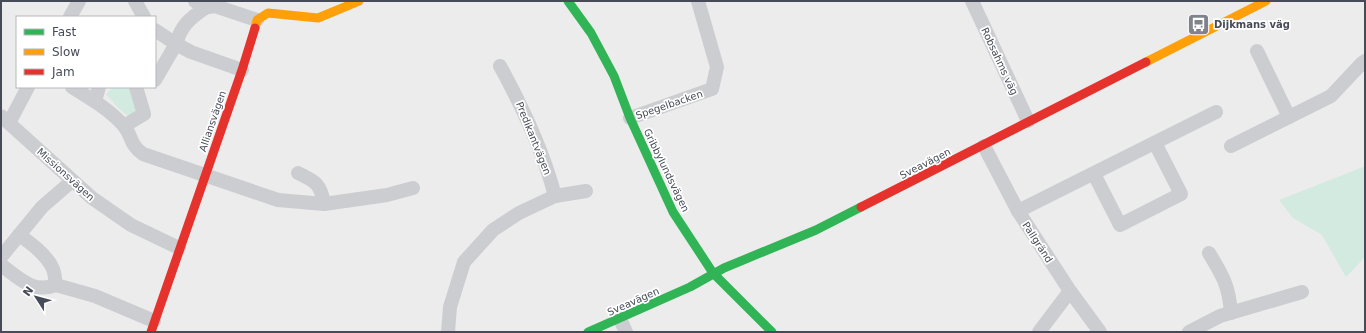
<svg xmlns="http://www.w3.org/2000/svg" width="1366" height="333" viewBox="0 0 1366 333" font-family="'DejaVu Sans',sans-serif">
<rect width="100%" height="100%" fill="#edecec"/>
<g fill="#d2eae0">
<path d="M 113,87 L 132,87 L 141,111 L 132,119 L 119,109 L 106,94 Z"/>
<path d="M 1363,167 L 1365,168 L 1365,257 L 1346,277 L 1322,235 L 1293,218 L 1279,200 Z"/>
</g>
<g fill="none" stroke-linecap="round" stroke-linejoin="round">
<g stroke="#cbcdd0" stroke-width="14">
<path d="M 135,1 L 144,17"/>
<path d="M 972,1 L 1028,121"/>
<path d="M 205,8 L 215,6 L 257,20"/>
<path d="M 70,17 L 79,1"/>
<path d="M 155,30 L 176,44 C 181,26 189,19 205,8 L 195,1"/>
<path d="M 1257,51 L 1289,117"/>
<path d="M 155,80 L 176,44 L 191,52 L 242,70"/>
<path d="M 72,87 C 90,98 110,110 124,126 C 133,137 129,144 143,154 L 278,200 L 324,204 L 387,195 L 413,188"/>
<path d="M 95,101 L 99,87"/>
<path d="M 1,116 L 92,198 L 131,225 L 179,248"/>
<path d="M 630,118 L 712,89 L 717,67 L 698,1"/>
<path d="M 9,123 L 28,87"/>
<path d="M 124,126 L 144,114 L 136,87"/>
<path d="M 984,146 L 1018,211 L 1070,291 L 1100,332"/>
<path d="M 1231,146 L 1331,96 L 1362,63 L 1365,61"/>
<path d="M 298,173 C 315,181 321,184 324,204"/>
<path d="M 1094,174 L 1120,225 L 1181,194 L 1155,143"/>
<path d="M 555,196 L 586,191"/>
<path d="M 1018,211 L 1216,112"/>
<path d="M 19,235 C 31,243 47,255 53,269 C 55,274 55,280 56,285 L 95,296 L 154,321"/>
<path d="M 1209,253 C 1223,276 1229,286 1231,313"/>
<path d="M 1,257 L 42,207 L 72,181"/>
<path d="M 1,265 C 19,278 33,294 56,285"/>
<path d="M 620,319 L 626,332"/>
<path d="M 448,332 L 450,307 L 464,262 L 493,230 L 519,213 L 555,196 C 543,150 523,108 500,66"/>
<path d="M 1039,332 L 1070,291"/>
<path d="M 1189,332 L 1220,316 L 1302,292"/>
</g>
<g stroke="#30b455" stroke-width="9">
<path d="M 568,1 L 591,33 L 614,76 L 630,118 L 673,212 L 713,273 L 772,332"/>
<path d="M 588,332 L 690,287 L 724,268 L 816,230 L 861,207"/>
</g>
<g stroke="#ff9f0a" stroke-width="9">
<path d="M 255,28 L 257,20 L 268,13 L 318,18 L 359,1"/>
<path d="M 1146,62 L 1266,1"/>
</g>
<g stroke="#e5322d" stroke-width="9">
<path d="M 861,207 L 1146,62"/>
<path d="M 151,332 L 242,70 L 255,28"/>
</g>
</g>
<defs>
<symbol id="bus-square" viewBox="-11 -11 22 22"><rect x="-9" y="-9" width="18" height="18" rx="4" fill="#80838b" stroke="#fff"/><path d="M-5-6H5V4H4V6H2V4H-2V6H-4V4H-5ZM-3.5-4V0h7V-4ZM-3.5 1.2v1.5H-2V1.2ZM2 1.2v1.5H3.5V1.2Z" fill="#fff"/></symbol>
</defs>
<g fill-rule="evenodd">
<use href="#bus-square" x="1186" y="12" width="25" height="25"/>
</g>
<g text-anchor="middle" stroke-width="3.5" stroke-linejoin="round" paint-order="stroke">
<g font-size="10" font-weight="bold" fill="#464b57" stroke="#fff" text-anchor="start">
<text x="1214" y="28">Dijkmans väg</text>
</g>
<g font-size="10" fill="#464b57" stroke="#fff">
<text transform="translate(1000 61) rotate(65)" y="4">Robsahms väg</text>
<text transform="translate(669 104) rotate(-19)" y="4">Spegelbacken</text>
<text transform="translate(212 121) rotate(-71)" y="4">Alliansvägen</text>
<text transform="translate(534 138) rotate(68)" y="4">Predikantvägen</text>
<text transform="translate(925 163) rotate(-27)" y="4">Sveavägen</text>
<text transform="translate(667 170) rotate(64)" y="4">Gribbylundsvägen</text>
<text transform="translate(66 174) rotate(42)" y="4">Missionsvägen</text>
<text transform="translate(1038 242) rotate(57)" y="4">Pallgränd</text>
<text transform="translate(633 301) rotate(-24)" y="4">Sveavägen</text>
</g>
</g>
<rect width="1366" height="333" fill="none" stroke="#464b57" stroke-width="4"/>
<rect x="16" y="16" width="140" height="72" fill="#ffffff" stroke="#b5b7bc"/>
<rect x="24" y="29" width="20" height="6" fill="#30b455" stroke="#b5b7bc"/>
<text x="52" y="36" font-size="12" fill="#464b57">Fast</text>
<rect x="24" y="49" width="20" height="6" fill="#ff9f0a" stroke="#b5b7bc"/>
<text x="52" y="56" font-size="12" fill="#464b57">Slow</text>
<rect x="24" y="69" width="20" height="6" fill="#e5322d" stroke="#b5b7bc"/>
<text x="52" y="76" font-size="12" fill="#464b57">Jam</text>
<g transform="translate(36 297) rotate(306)" stroke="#ffffff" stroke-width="3" paint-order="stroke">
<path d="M0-3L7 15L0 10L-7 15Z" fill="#464b57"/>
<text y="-6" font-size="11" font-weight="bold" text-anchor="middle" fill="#464b57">N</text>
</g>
</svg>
